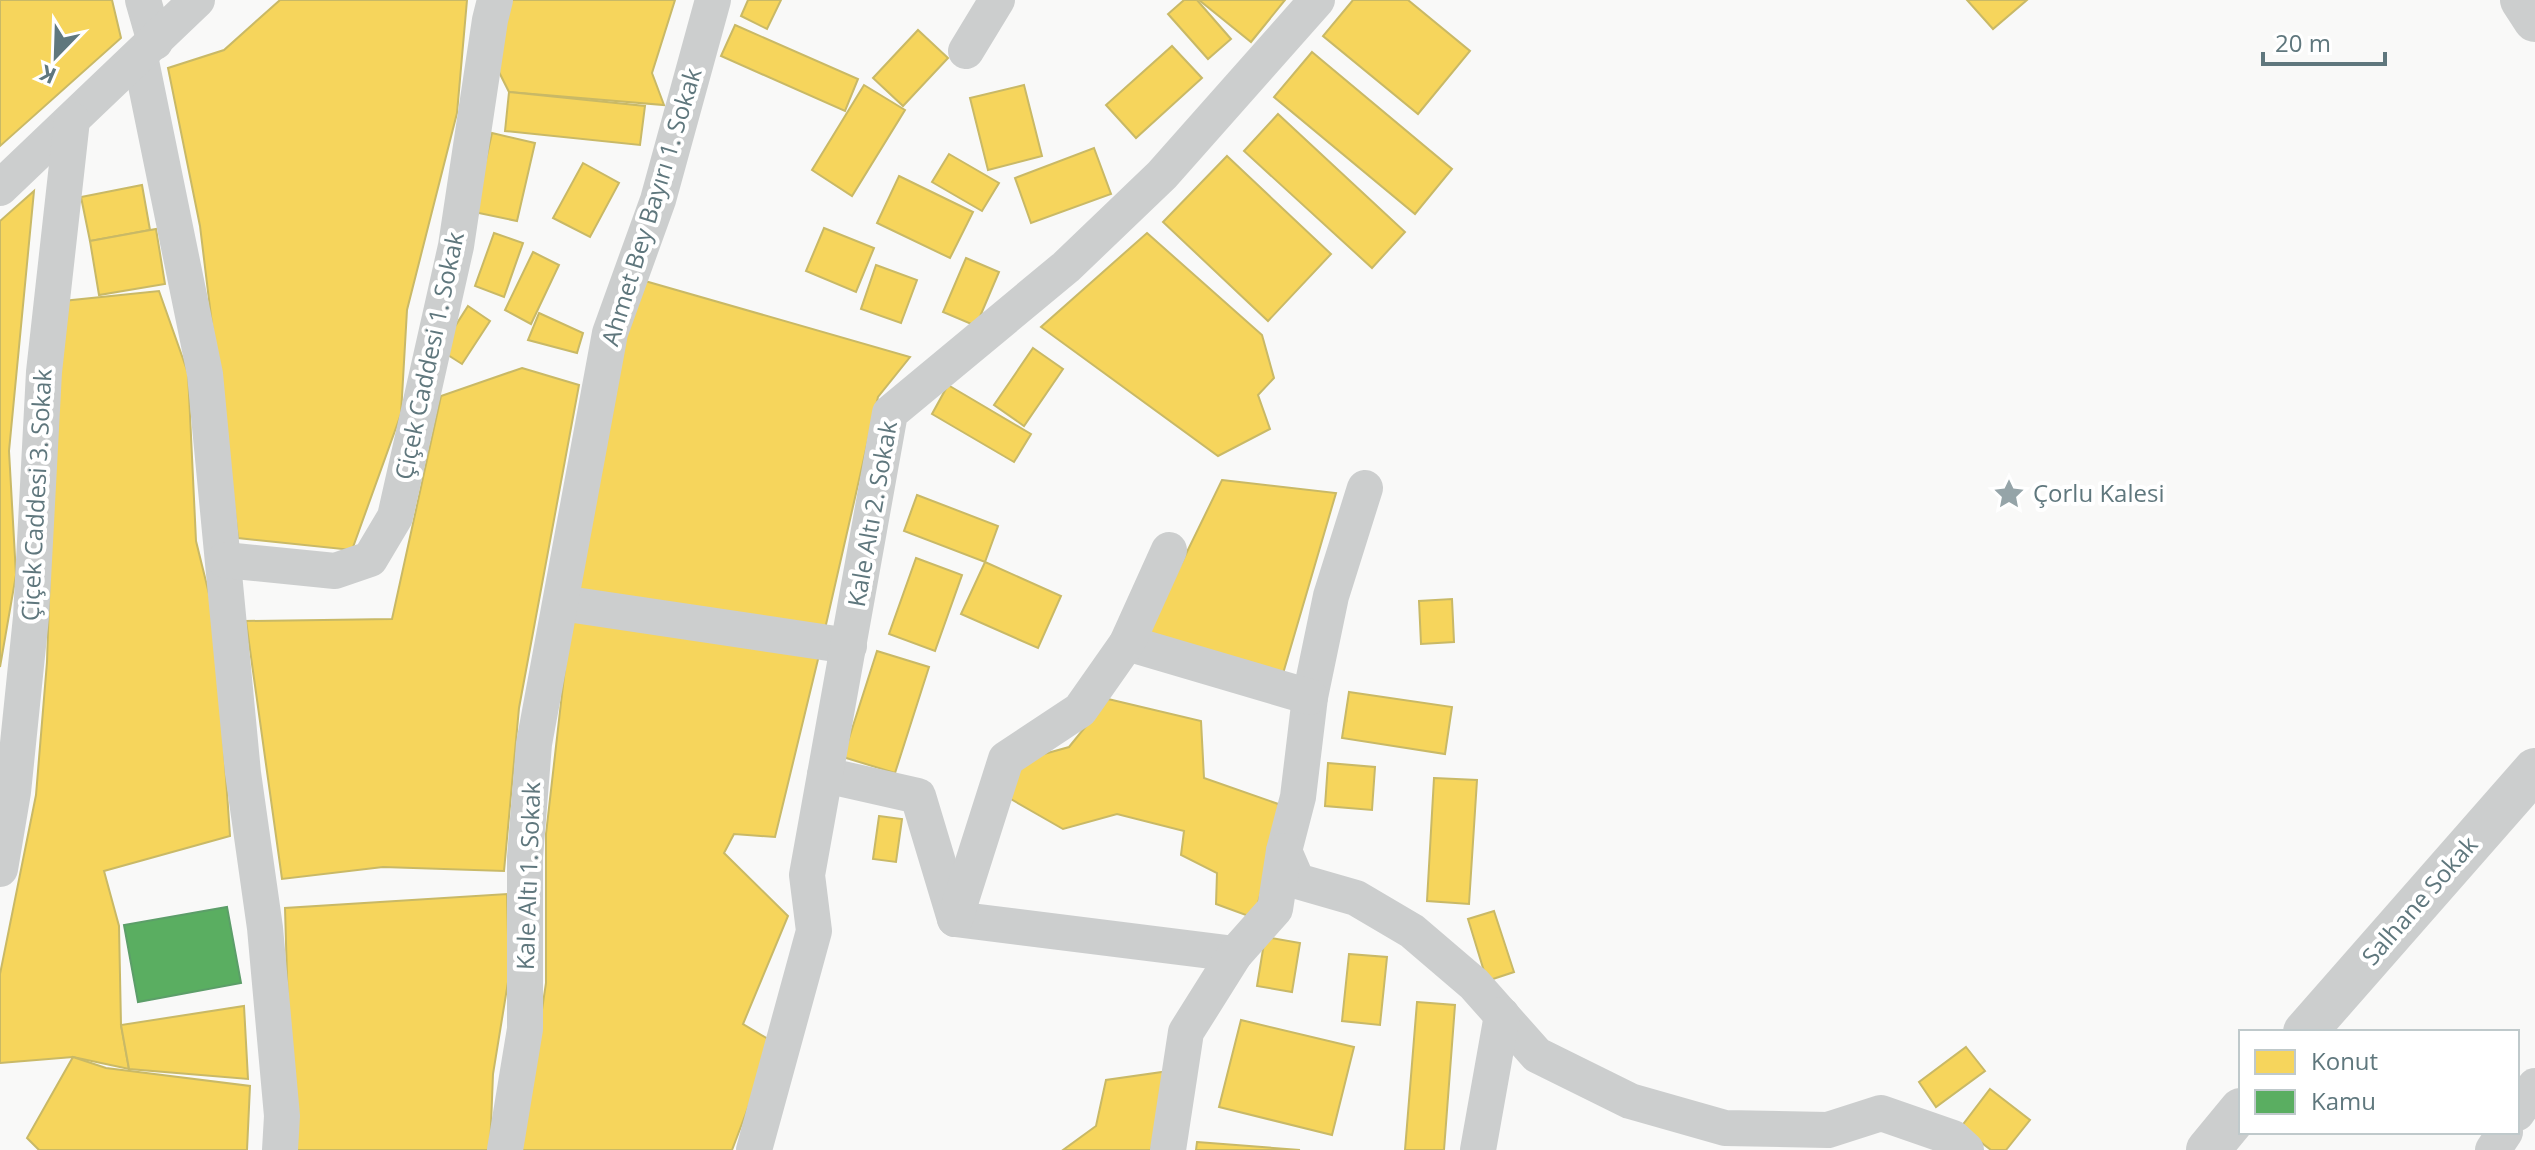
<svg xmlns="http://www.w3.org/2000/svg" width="2535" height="1150" viewBox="0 0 2535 1150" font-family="'Open Sans',sans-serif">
<rect width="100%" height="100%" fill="#f9f9f8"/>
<g fill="#f6d55c" stroke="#c9b966" stroke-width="2">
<path d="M 0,0 L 112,0 L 121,38 L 0,146 Z"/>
<path d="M 280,0 L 467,0 L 457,113 L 407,310 L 401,414 L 352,550 L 238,538 L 200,226 L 168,68 L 224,50 Z"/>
<path d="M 511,0 L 675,0 L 652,73 L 664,105 L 509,92 L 496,66 Z"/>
<path d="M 748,0 L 781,0 L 767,29 L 741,16 Z"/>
<path d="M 1184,0 L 1197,0 L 1231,39 L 1208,59 L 1168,14 Z"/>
<path d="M 1199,0 L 1285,0 L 1251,42 Z"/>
<path d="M 1353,0 L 1408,0 L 1470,51 L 1418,114 L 1323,36 Z"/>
<path d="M 1967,0 L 2027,0 L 1993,29 Z"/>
<path d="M 735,25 L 858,79 L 845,111 L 721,56 Z"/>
<path d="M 918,30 L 948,58 L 903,106 L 873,78 Z"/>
<path d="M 1172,46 L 1202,78 L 1136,138 L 1106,105 Z"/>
<path d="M 1312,52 L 1452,169 L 1415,214 L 1274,97 Z"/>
<path d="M 864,85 L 905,110 L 852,196 L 812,170 Z"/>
<path d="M 1024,85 L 1042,156 L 988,170 L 970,98 Z"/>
<path d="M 509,92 L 645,106 L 640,145 L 505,131 Z"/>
<path d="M 1278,114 L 1405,232 L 1372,268 L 1244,151 Z"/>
<path d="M 492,133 L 535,143 L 517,221 L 474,212 Z"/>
<path d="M 1094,148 L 1111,194 L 1031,223 L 1015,178 Z"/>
<path d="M 949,154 L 999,183 L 982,211 L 932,182 Z"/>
<path d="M 1227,156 L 1331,254 L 1268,321 L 1163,222 Z"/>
<path d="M 583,163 L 619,183 L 590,237 L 553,218 Z"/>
<path d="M 899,176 L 973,212 L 950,258 L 877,223 Z"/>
<path d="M 142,185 L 150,230 L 90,241 L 81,197 Z"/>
<path d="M 34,191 L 9,451 L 16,575 L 0,667 L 0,221 Z"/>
<path d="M 824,228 L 874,248 L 856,292 L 806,271 Z"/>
<path d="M 156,229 L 165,284 L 99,295 L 90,241 Z"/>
<path d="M 494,233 L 523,243 L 504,297 L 475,286 Z"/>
<path d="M 1147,233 L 1262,335 L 1274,378 L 1258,395 L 1270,429 L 1218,456 L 1041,327 Z"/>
<path d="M 533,252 L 559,265 L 531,324 L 505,310 Z"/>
<path d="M 966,258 L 999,272 L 976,326 L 943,312 Z"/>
<path d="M 876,265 L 917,280 L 901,323 L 861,309 Z"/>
<path d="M 638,279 L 910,357 L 878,397 L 825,629 L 573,592 Z"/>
<path d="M 159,291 L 188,373 L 196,541 L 215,618 L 230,836 L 104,871 L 119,926 L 121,1025 L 129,1069 L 73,1057 L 0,1063 L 0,974 L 36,795 L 47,662 L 52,507 L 63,301 Z"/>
<path d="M 468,306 L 490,321 L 462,364 L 440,350 Z"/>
<path d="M 539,313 L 583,333 L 577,353 L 528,340 Z"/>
<path d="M 1033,348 L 1063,369 L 1024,426 L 994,405 Z"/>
<path d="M 522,368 L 579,385 L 519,708 L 504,871 L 383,867 L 282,879 L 246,621 L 392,619 L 441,396 Z"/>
<path d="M 948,385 L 1031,434 L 1014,462 L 932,414 Z"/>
<path d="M 1222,480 L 1336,493 L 1282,677 L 1146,636 Z"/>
<path d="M 917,495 L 998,526 L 985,562 L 904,531 Z"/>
<path d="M 916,558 L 962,575 L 935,651 L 889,634 Z"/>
<path d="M 985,562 L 1061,596 L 1038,648 L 961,614 Z"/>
<path d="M 1452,599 L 1454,642 L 1421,644 L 1419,601 Z"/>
<path d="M 571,615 L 820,651 L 775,837 L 734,834 L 724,853 L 788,916 L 743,1024 L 773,1042 L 732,1150 L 521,1150 L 546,983 L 546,834 Z"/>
<path d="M 877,651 L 929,667 L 895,773 L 843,757 Z"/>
<path d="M 1349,692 L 1452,707 L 1445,754 L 1342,738 Z"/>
<path d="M 1108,699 L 1201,721 L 1204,778 L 1284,806 L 1254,918 L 1216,904 L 1217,873 L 1181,855 L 1184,831 L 1117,814 L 1063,829 L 1002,794 L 1022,760 L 1069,747 Z"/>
<path d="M 1328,763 L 1375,767 L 1372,810 L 1325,806 Z"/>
<path d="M 1434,778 L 1477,780 L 1469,904 L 1427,901 Z"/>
<path d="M 879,816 L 902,819 L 896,862 L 873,859 Z"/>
<path d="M 507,894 L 509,976 L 493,1074 L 490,1150 L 292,1150 L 285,908 Z"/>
<path d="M 1494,911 L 1514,972 L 1487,981 L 1468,919 Z"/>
<path d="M 1265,937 L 1300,943 L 1292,992 L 1257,986 Z"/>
<path d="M 1349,954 L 1387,957 L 1380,1025 L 1342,1021 Z"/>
<path d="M 1417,1002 L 1455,1005 L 1444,1150 L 1405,1150 Z"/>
<path d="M 244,1006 L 248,1079 L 129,1069 L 121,1025 Z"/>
<path d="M 1241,1020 L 1354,1047 L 1332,1135 L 1219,1107 Z"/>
<path d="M 1966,1047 L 1985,1071 L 1936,1107 L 1919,1082 Z"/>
<path d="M 73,1057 L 106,1068 L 250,1086 L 247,1150 L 39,1150 L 27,1138 Z"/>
<path d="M 1169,1071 L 1151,1150 L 1063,1150 L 1096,1126 L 1106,1080 Z"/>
<path d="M 1990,1089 L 2030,1120 L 2006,1150 L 1991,1150 L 1961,1127 Z"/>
<path d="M 1197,1142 L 1300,1150 L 1196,1150 Z"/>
</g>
<path fill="#5aae61" stroke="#5c9e69" stroke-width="2" d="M 227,907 L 241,983 L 138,1002 L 124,925 Z"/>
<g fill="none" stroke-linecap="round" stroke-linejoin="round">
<g stroke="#cccece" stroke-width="36">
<path d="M 143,0 L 155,42"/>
<path d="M 966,51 L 997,0"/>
<path d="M 140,56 L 205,374 L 243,773 L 265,928 L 282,1116 L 280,1150"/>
<path d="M 0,188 L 197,0"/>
<path d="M 1365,488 L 1331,596 L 1310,697 L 1298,797 L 1284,851 L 1297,881 L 1356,898 L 1412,931 L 1474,984 L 1537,1055 L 1630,1101 L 1725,1128 L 1828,1130 L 1881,1113 L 1953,1138 L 1966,1150"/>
<path d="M 225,560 L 335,571 L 370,559 L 395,517 L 456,246 L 490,20 L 495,0"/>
<path d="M 561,603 L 849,646"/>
<path d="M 1127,643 L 1310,697"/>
<path d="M 825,775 L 918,796 L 955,919 L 1235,954"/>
<path d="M 0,869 L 13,792 L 31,617 L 44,372 L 72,120"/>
<path d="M 955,919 L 1006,759 L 1080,710 L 1127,643 L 1169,550"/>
<path d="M 2517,1113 L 2535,1086"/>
<path d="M 505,1150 L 525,1029 L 525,857 L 534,744 L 610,333 L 658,200 L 713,0"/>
<path d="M 754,1150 L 814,931 L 807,875 L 890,413 L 1066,267 L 1162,175 L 1317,0"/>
<path d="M 1168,1150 L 1186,1032 L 1235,954 L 1275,909 L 1284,851"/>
<path d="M 1478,1150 L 1502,1015"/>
<path d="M 2493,1150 L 2505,1132"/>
</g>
<g stroke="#cccece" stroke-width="44">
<path d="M 2522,0 L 2535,20"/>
<path d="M 2305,1032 L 2535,770"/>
<path d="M 2208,1150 L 2241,1110"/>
</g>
</g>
<defs>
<symbol id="sight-bare" viewBox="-9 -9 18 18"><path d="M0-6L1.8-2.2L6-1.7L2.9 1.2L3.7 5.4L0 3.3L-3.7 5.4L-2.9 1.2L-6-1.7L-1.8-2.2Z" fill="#95a4a8" stroke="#fff" stroke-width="2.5" paint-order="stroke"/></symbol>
</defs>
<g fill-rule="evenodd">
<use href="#sight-bare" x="1987" y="472" width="44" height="44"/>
</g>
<g text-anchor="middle" stroke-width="8" stroke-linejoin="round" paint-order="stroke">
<g font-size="24" fill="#5f777d" stroke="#fff">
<text transform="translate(652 207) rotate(-73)" y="8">Ahmet Bey Bayırı 1. Sokak</text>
<text transform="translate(430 356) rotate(-78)" y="8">Çiçek Caddesi 1. Sokak</text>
<text transform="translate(37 495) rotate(-87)" y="8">Çiçek Caddesi 3. Sokak</text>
<text transform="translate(873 514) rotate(-80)" y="8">Kale Altı 2. Sokak</text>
<text transform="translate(529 876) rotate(-88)" y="8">Kale Altı 1. Sokak</text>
<text transform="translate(2420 901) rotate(-49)" y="8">Salhane Sokak</text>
</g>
<g font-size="24" fill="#5f777d" stroke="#fff" text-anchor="start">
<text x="2033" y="502">Çorlu Kalesi</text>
</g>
</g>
<rect x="2239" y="1030" width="280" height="104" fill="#ffffff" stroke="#bfc9cb" stroke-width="2"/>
<rect x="2255" y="1050" width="40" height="24" fill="#f6d55c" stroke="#bfc9cb" stroke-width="2"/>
<text x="2311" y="1070" font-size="24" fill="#5f777d">Konut</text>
<rect x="2255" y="1090" width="40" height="24" fill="#5aae61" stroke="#bfc9cb" stroke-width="2"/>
<text x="2311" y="1110" font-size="24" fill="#5f777d">Kamu</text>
<g transform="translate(56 56) rotate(203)" stroke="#ffffff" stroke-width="6" paint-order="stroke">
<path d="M0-6L14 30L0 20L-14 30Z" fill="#5f777d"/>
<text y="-12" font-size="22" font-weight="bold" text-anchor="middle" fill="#5f777d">K</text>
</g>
<path d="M2263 52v12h122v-12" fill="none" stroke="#5f777d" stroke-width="4"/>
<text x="2275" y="52" font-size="24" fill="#5f777d" stroke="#ffffff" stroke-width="6" paint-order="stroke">20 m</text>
</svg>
